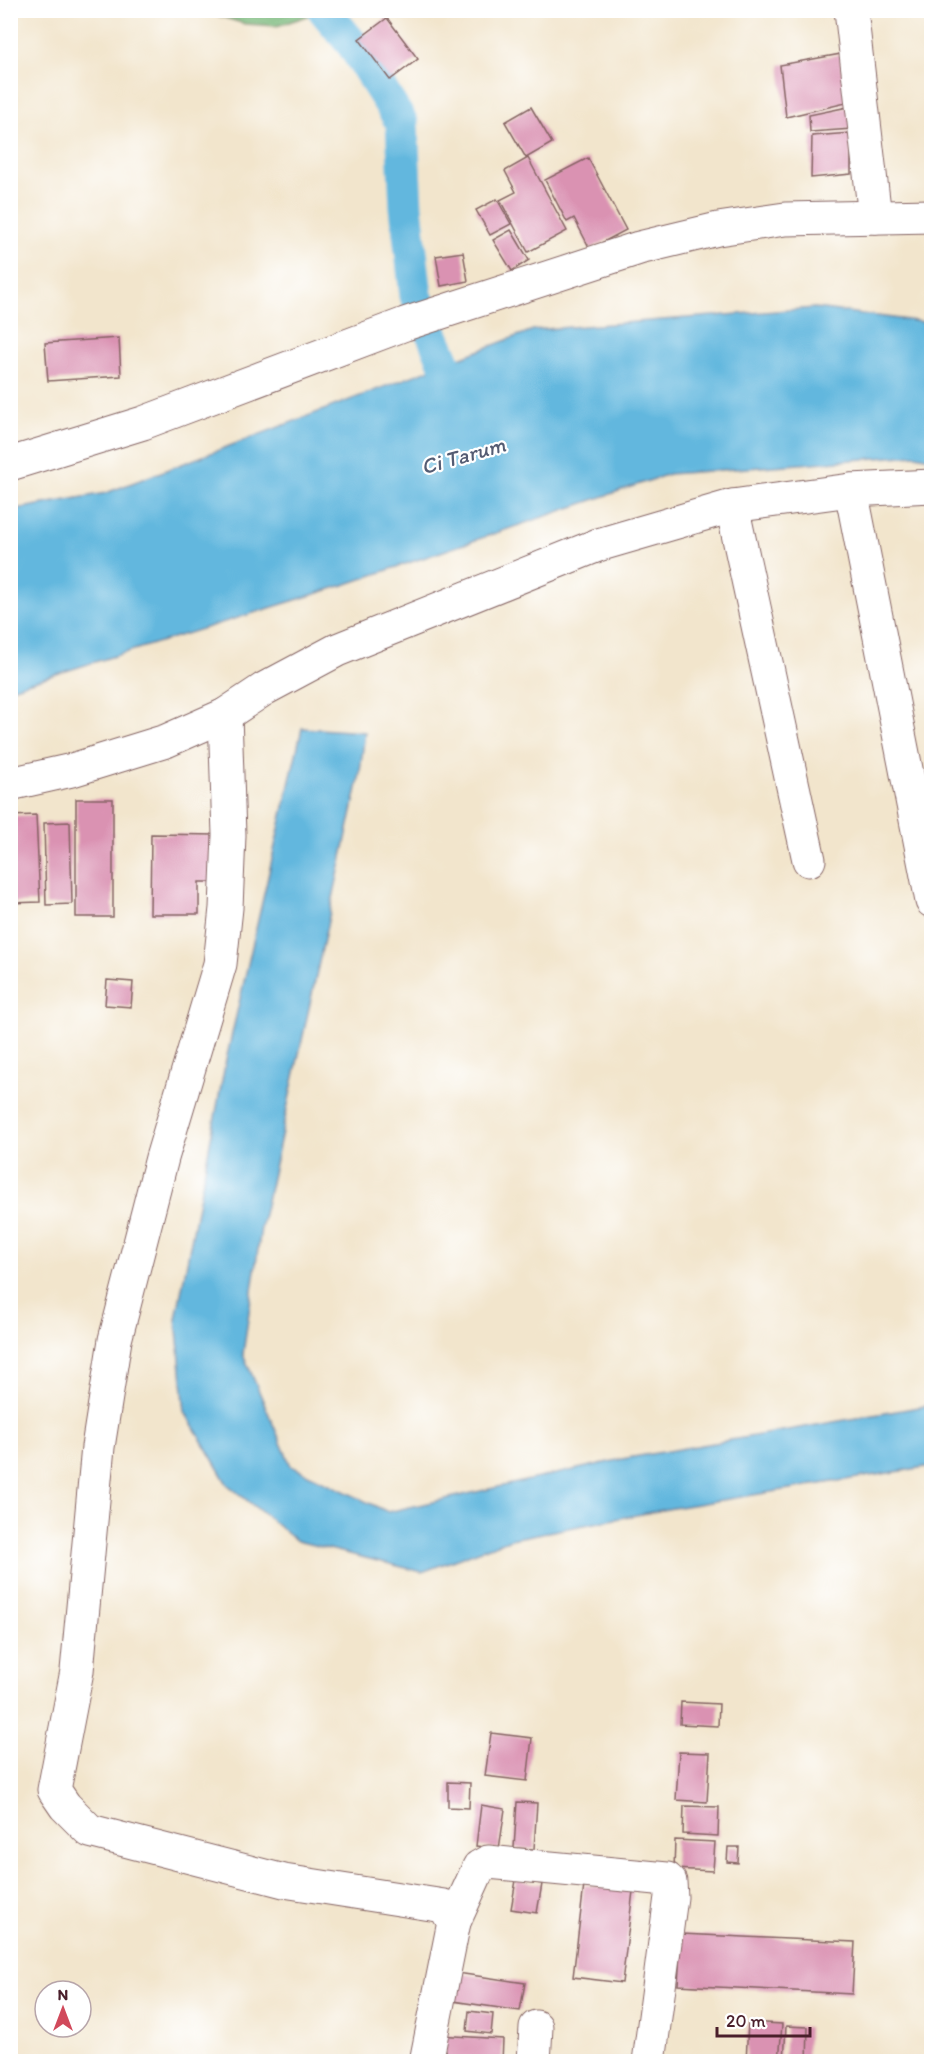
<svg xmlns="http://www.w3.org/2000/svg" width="942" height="2072" viewBox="0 0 942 2072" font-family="Itim,sans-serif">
<rect width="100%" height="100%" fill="#fff"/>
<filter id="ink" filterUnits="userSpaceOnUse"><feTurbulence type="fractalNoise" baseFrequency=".0167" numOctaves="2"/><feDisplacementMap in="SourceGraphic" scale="12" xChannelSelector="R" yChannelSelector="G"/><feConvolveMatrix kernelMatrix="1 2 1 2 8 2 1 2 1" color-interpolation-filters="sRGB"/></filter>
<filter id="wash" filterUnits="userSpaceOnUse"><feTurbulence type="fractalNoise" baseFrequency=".008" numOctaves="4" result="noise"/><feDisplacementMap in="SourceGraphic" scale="24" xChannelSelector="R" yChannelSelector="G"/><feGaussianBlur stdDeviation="1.35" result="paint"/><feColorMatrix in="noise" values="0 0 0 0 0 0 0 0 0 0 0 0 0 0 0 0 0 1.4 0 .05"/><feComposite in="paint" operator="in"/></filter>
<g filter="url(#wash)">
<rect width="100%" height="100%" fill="#f2e5cc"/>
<path fill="#78b879" stroke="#616c52" stroke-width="1.5" d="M 202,11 L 344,11 L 320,12 L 277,26 L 245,24 Z"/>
<g fill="#62b7de" stroke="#566b84" stroke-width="1.5">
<path d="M 815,308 L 931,323 L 931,458 L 916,455 L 669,474 L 341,586 L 11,688 L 11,510 L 106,493 L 533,330 Z"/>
<path d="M 302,728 L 365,732 L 359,779 L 261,1228 L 243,1354 L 291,1466 L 388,1512 L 622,1459 L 931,1405 L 931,1466 L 673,1508 L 511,1539 L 422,1572 L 297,1541 L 227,1484 L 185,1412 L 176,1319 L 226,1060 Z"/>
</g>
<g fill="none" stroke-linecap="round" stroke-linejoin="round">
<path stroke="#62b7de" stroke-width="33" d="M 324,10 L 353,45 L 402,123 L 406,207 L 416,296 L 448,371 L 458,407"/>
</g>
<g id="blocks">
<g fill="#da92b2">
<path d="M 387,18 L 418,59 L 390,80 L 359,39 Z"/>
<path d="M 841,54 L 846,103 L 786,117 L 780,65 Z"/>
<path d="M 531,107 L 552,143 L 526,158 L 505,122 Z"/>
<path d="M 848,107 L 852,129 L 810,132 L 809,115 Z"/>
<path d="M 851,133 L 851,174 L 811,178 L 812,136 Z"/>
<path d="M 528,158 L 567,231 L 528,252 L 500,200 L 516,192 L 505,171 Z"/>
<path d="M 588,158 L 626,230 L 590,249 L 574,218 L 567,222 L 545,180 Z"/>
<path d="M 497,199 L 511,224 L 490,235 L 476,210 Z"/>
<path d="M 511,230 L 529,260 L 512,271 L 493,240 Z"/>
<path d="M 463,252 L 468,281 L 441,286 L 436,256 Z"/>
<path d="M 119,338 L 121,376 L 48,381 L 45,343 Z"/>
<rect x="76" y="799" width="37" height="118"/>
<path d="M 36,815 L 40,902 L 10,903 L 10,816 Z"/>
<path d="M 70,822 L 72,904 L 46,905 L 44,823 Z"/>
<path d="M 151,834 L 217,835 L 217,882 L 199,882 L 199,914 L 150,914 Z"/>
<path d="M 107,980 L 133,982 L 131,1007 L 105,1005 Z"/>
<path d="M 681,1702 L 719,1704 L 718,1726 L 680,1724 Z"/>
<path d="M 491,1733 L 532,1738 L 527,1781 L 485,1776 Z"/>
<path d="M 679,1752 L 710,1753 L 707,1802 L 676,1800 Z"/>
<path d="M 448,1782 L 470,1783 L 469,1808 L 448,1807 Z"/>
<path d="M 517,1802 L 537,1803 L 534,1849 L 514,1848 Z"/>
<path d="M 481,1805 L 505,1809 L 499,1849 L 476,1846 Z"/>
<path d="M 684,1806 L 719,1807 L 718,1836 L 683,1834 Z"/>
<path d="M 675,1840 L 715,1842 L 713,1871 L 674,1869 Z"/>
<path d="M 728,1847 L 739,1847 L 738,1863 L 727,1862 Z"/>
<path d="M 516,1880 L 542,1884 L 537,1913 L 511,1909 Z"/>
<path d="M 584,1885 L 633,1891 L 622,1983 L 573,1977 Z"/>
<path d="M 681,1934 L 855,1942 L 852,1994 L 678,1985 Z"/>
<path d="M 457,1973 L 525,1983 L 520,2011 L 453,2001 Z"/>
<path d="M 469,2011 L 493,2014 L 491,2034 L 467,2031 Z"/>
<path d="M 748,2022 L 782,2024 L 779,2062 L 746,2062 Z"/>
<path d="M 786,2026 L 808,2027 L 807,2062 L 784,2062 Z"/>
<path d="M 438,2035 L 503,2039 L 502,2062 L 437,2061 Z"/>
</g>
</g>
</g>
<g filter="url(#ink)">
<use href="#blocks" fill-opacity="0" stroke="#856463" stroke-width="1.5"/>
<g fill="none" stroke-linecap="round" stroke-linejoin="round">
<defs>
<g id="minor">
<path d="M 851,10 L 875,217"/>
<path d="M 10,464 L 143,423 L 405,324 L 639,248 L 718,229 L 785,219 L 932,216"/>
<path d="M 851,490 L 932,901"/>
<path d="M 732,506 L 809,860"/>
<path d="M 225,715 L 229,835 L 226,908 L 220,964 L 162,1158 L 115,1340 L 98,1447 L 77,1671 L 54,1790 L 65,1806 L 90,1831 L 284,1881 L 444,1906 L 454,1922 L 426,2062"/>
<path d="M 10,784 L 72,770 L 166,741 L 225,715 L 264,689 L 337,650 L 598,545 L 732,506 L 851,490 L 932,486"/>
<path d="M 454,1922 L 479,1867 L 488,1862 L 667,1879 L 670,1882 L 671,1897 L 649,2062"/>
<path d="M 534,2062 L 536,2027"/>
</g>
</defs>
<use href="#minor" stroke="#856463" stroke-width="35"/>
<use href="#minor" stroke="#fff" stroke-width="33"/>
</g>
</g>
<g text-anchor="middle" stroke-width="4.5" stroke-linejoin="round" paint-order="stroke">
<g font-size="22" font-style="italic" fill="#545c73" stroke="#fff">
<text transform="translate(463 455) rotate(-16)" y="8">Ci Tarum</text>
</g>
</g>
<rect width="942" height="2072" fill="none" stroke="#fff" stroke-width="36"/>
<g transform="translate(63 2009)"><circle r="28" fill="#ffffff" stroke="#b7a5aa" stroke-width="1.5"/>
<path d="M0-4.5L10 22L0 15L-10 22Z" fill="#d1495b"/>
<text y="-9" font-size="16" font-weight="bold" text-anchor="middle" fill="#4a1f2b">N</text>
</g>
<path d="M717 2027v9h93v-9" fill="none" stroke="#4a1f2b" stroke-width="3"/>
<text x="726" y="2027" font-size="18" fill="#4a1f2b" stroke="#ffffff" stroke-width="4.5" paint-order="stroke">20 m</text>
</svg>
